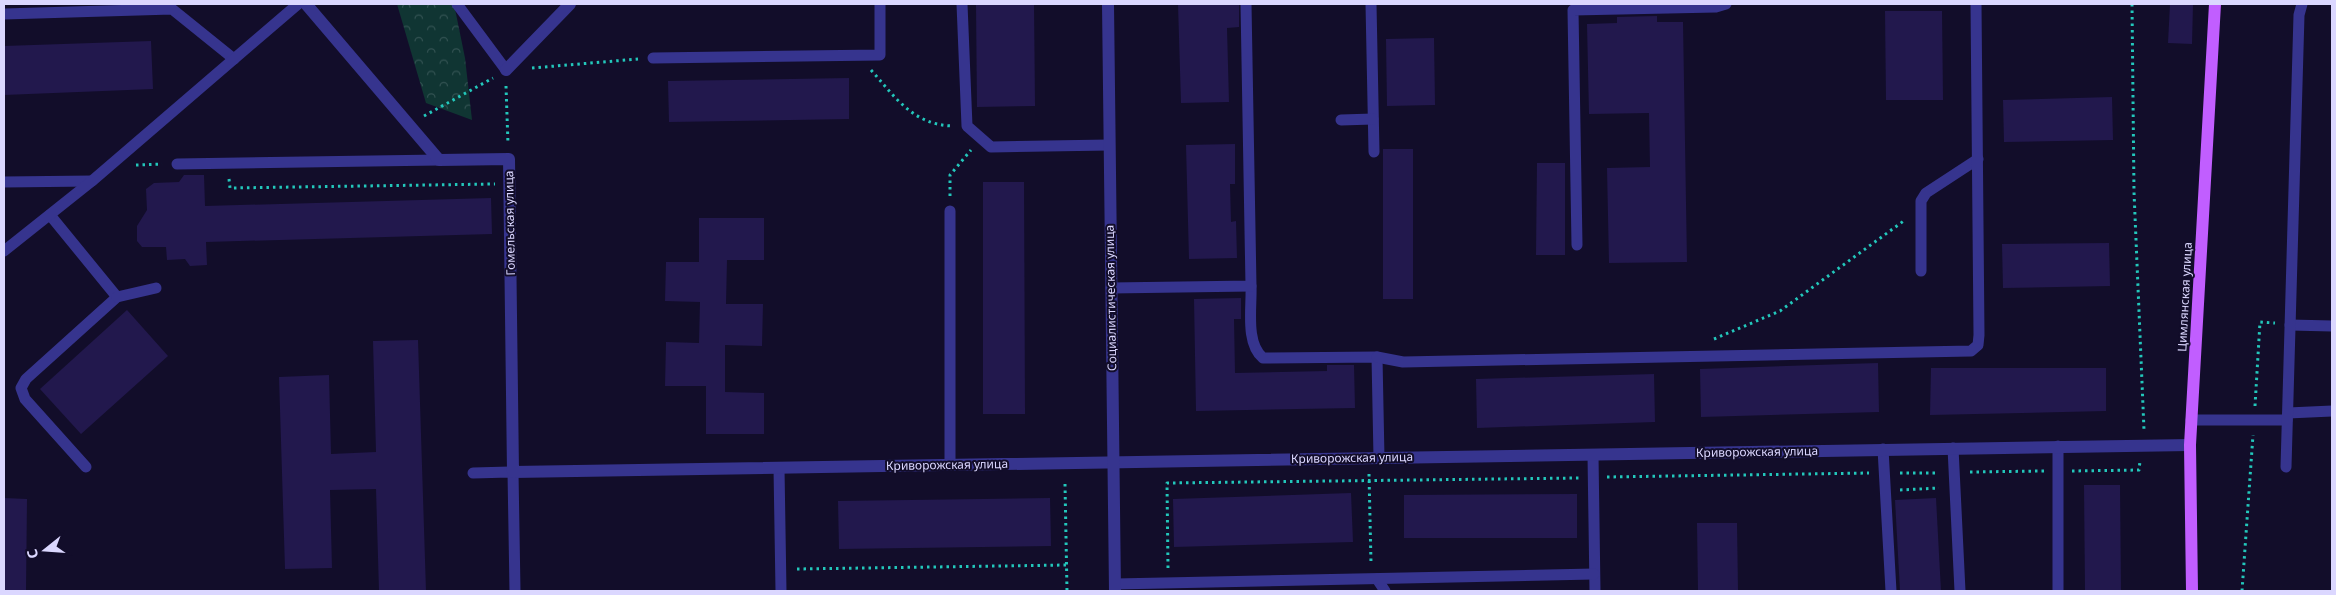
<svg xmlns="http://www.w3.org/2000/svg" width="2336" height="595" viewBox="0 0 2336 595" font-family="'Noto Sans',sans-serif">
<defs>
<pattern id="forest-crowns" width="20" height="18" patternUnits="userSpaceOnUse" patternTransform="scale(1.25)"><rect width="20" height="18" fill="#103533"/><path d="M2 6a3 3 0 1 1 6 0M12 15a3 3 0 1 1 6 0" fill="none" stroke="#325252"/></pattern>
</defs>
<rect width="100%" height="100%" fill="#120d2a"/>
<path fill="url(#forest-crowns)" d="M 397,4 L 454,4 L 465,58 L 472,120 L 426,103 Z"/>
<g fill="#22184d">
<path d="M 976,4 L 1034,4 L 1035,106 L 977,107 Z"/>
<path d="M 1178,4 L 1239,4 L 1239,27 L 1227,28 L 1229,102 L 1181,103 Z"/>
<path d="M 2170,4 L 2193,4 L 2192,44 L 2168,43 Z"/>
<path d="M 1885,11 L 1942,11 L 1943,100 L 1886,100 Z"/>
<path d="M 1657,16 L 1657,22 L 1683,22 L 1687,262 L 1609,263 L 1607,168 L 1650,167 L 1649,113 L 1589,114 L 1587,24 L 1617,23 L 1617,17 Z"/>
<path d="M 1434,38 L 1435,105 L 1387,106 L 1386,39 Z"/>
<path d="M 151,41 L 153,89 L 4,95 L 4,46 Z"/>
<path d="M 849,78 L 849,119 L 669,122 L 668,81 Z"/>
<path d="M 2112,97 L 2113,140 L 2004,142 L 2003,100 Z"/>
<path d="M 1235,144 L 1235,184 L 1230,184 L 1231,222 L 1236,221 L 1237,258 L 1189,259 L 1186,145 Z"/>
<rect x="1383" y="149" width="30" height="150"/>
<path d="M 1537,163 L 1565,163 L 1565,255 L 1536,255 Z"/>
<path d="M 184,175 L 204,175 L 205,206 L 491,198 L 492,234 L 206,242 L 207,265 L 190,266 L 185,259 L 167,260 L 166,247 L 142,247 L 137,241 L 137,226 L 147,210 L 146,189 L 154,183 L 179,182 Z"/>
<path d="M 983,182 L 1024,182 L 1025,414 L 983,414 Z"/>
<path d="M 699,218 L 764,218 L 764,260 L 727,260 L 726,304 L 763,304 L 762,346 L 725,345 L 725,392 L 764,393 L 764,434 L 706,434 L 706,386 L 665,386 L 666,342 L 699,343 L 700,302 L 665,301 L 666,262 L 699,262 Z"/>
<path d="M 2109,243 L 2110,286 L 2003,288 L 2002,244 Z"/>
<path d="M 1241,298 L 1241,319 L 1234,319 L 1235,373 L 1327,371 L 1327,365 L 1354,365 L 1355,408 L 1196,411 L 1194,299 Z"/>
<path d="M 127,310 L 168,356 L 81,434 L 40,389 Z"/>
<path d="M 418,340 L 426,591 L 379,591 L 376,489 L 330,490 L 332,568 L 285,569 L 279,377 L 329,375 L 331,454 L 376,452 L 373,341 Z"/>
<path d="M 1878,363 L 1879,412 L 1701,417 L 1700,369 Z"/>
<path d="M 1931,368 L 2106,368 L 2106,411 L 1930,415 Z"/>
<path d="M 1654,374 L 1655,422 L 1477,428 L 1476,379 Z"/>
<path d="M 2084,485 L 2120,485 L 2121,591 L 2085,591 Z"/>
<path d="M 1351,493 L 1353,542 L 1174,547 L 1173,499 Z"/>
<path d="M 1577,494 L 1577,538 L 1404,538 L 1404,495 Z"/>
<path d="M 4,498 L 27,499 L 26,591 L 4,591 Z"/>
<path d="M 1050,498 L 1051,546 L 839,549 L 838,501 Z"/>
<path d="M 1936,498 L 1941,591 L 1900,591 L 1895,500 Z"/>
<path d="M 1697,523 L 1737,523 L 1738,591 L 1698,591 Z"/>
</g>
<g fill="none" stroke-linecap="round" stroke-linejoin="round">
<g stroke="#23c7bb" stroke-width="3" stroke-dasharray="2.5 4" stroke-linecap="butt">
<path d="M 2132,4 L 2134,192 L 2144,430"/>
<path d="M 532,68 L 638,59"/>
<path d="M 871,70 C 895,97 913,125 953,126"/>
<path d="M 506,86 L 508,144"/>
<path d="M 424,116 L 493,78"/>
<path d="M 136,165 L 162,164"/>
<path d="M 229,179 L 230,188 L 495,184"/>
<path d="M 950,196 L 950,175 L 971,150"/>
<path d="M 1714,339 L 1780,311 L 1905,220"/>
<path d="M 2255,406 L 2260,322 L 2275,323"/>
<path d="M 2072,471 L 2139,470 L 2140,461"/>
<path d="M 1970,472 L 2044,471"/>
<path d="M 1900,473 L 1939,473"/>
<path d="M 1369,474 L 1371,563"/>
<path d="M 1607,477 L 1869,473"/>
<path d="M 1065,484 L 1067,591"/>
<path d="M 1900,490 L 1939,488"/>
<path d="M 1168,568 L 1167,483 L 1579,478"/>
<path d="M 797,569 L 1067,565"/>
<path d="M 2242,591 L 2253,435"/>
</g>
<g stroke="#36348e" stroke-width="11">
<path d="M 457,4 L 506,70"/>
<path d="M 962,4 L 967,126 L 991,147 L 1109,145"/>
<path d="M 1371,4 L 1374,152"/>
<path d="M 4,14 L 172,9 L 234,59"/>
<path d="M 653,58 L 880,55 L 880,4"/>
<path d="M 1341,120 L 1373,119"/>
<path d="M 177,164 L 439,160"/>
<path d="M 4,182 L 92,181"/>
<path d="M 950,211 L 950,465"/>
<path d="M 50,215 L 117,297 L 26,379 L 21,388 L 25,399 L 86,467"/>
<path d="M 1577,245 L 1573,10 L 1716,7 L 1726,4"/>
<path d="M 4,251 L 92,181 L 298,4"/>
<path d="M 1921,271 L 1921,201 L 1926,193 L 1978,159"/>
<path d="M 1251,286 C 1252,307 1245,343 1263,358 L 1377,357 L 1379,458"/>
<path d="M 1111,288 L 1251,286 L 1246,4"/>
<path d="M 117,297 L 156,288"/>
<path d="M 2290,325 L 2332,326"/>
<path d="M 1377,357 L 1403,362 L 1971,351 L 1978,345 L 1979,335 L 1976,4"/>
<path d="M 2288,413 L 2332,411"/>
<path d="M 2191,420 L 2287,420"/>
<path d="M 2058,446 L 2058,591"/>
<path d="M 1953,448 L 1960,591"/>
<path d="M 1883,449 L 1891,591"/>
<path d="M 1593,455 L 1595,591"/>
<path d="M 2286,467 L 2299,15 L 2302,4"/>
<path d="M 779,468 L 781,591"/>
<path d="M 473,473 L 513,472 L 515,591"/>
<path d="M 1377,579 L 1385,591"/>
<path d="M 1115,584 L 1594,574"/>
</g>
<g stroke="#36348e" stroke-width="12">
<path d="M 306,4 L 439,160 L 509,159 L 513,472 L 2190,445"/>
<path d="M 506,70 L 570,4"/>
</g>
<path stroke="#36348e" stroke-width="12" d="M 1108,4 L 1115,591"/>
<path stroke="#c15eff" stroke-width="12" d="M 2192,591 L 2190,445 L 2215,4"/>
</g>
<g text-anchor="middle" stroke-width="4" stroke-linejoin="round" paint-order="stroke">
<g font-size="12" fill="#dbd7ff" stroke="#120d2a">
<text transform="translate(510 223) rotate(-91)" y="4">Гомельская улица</text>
<text transform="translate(2185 297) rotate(-87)" y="4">Цимлянская улица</text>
<text transform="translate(1111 298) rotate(-91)" y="4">Социалистическая улица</text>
<text transform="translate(1757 452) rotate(-1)" y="4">Криворожская улица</text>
<text transform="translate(1352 458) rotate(-1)" y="4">Криворожская улица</text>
<text transform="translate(947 465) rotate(-1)" y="4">Криворожская улица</text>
</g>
</g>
<rect width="2336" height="595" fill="none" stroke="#dbd7ff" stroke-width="10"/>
<g transform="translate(45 550) rotate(253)" stroke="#120d2a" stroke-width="4" paint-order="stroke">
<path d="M0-4L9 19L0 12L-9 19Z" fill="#dbd7ff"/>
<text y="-8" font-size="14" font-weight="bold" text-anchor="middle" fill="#dbd7ff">С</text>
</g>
</svg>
